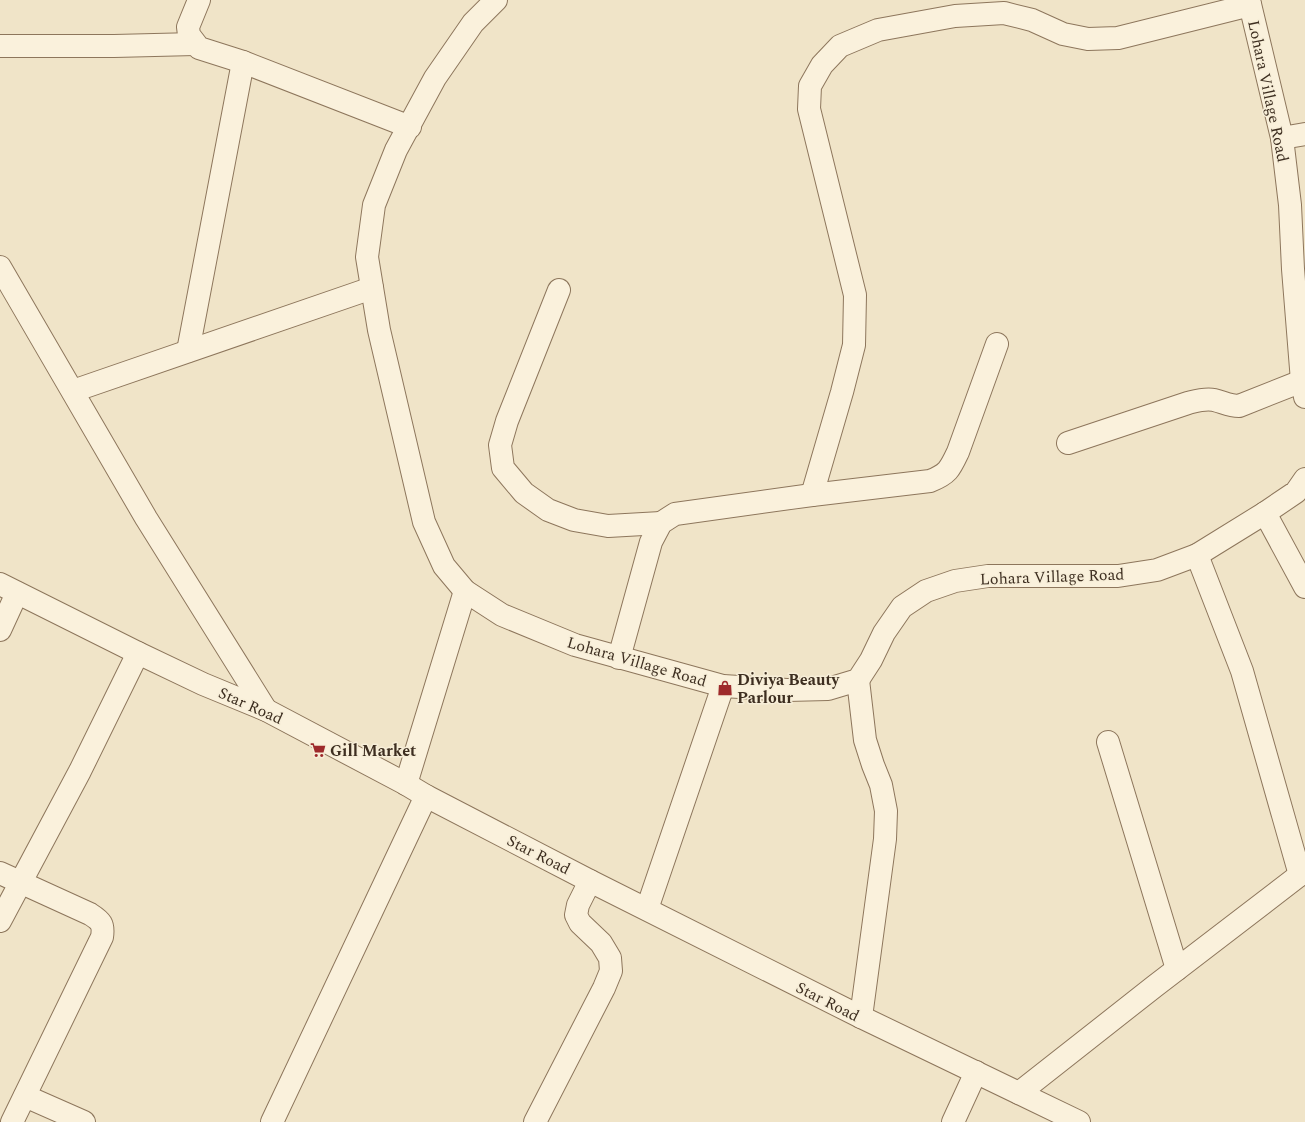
<svg xmlns="http://www.w3.org/2000/svg" width="1305" height="1122" viewBox="0 0 1305 1122" font-family="Spectral,serif">
<rect width="100%" height="100%" fill="#f0e4c8"/>
<g fill="none" stroke-linecap="round" stroke-linejoin="round">
<defs>
<g id="minor">
<path d="M 199,0 L 188,27 L 189,35 L 199,48 L 243,62 L 410,127"/>
<path d="M 1249,0 L 1282,138 L 1290,205 L 1293,269 L 1302,381 L 1305,397"/>
<path d="M 0,46 L 114,46 L 195,44"/>
<path d="M 1282,138 L 1305,134"/>
<path d="M 0,267 L 146,518 L 266,710"/>
<path d="M 559,290 L 507,421 L 500,445 L 503,468 L 524,493 L 548,510 L 574,520 L 608,526 L 661,523"/>
<path d="M 188,351 L 243,62"/>
<path d="M 73,391 L 372,288"/>
<path d="M 1068,443 L 1188,403 C 1196,401 1205,398 1214,400 C 1223,402 1229,406 1239,406 L 1302,381"/>
<path d="M 812,495 L 842,392 L 854,345 L 855,295 L 809,109 L 810,86 L 822,65 L 840,46 L 878,30 L 955,16 L 1004,13 L 1032,20 L 1063,34 L 1088,39 L 1118,38 L 1250,5"/>
<path d="M 1265,513 L 1305,587"/>
<path d="M 1197,555 L 1242,671 L 1300,875"/>
<path d="M 0,584 L 138,653 L 203,684 L 266,710 L 406,784 L 426,796 L 590,881 L 861,1017 L 1079,1122"/>
<path d="M 465,591 L 444,566 L 424,522 L 379,330 L 367,257 L 374,205 L 396,150 L 435,78 L 473,23 L 496,0"/>
<path d="M 0,630 L 17,593"/>
<path d="M 619,658 L 651,542 L 661,523 L 675,514 L 812,495 L 930,481 C 948,474 950,469 958,452 L 997,344"/>
<path d="M 858,680 L 865,740 L 873,765 L 881,785 L 886,811 L 885,839 L 861,1017"/>
<path d="M 1108,742 L 1177,969"/>
<path d="M 406,784 L 465,591 L 502,615 L 575,645 L 723,686 L 787,690 L 828,689 L 858,680 L 871,660 L 884,633 L 902,607 L 926,591 L 955,581 L 988,576 L 1118,576 L 1157,570 L 1197,555 L 1265,513 L 1296,492 L 1305,479"/>
<path d="M 0,873 L 90,914 C 101,921 104,924 102,937 L 12,1122"/>
<path d="M 647,909 L 723,686"/>
<path d="M 0,921 L 80,771 L 138,653"/>
<path d="M 1019,1093 L 1155,986 L 1305,871"/>
<path d="M 25,1096 L 84,1122"/>
<path d="M 272,1122 L 426,796"/>
<path d="M 535,1122 L 604,988 L 611,971 L 610,958 L 601,943 L 580,923 L 576,915 L 578,905 L 590,881"/>
<path d="M 953,1122 L 976,1072"/>
</g>
</defs>
<use href="#minor" stroke="#8d765c" stroke-width="24"/>
<use href="#minor" stroke="#faf1dc" stroke-width="22"/>
</g>
<defs>
<symbol id="shop-bare" viewBox="-9 -9 18 18"><path d="M-5-2.5h2.3a2.7 3.5 0 0 1 5.4 0H5L5.5 6h-11ZM-1.5-2.5h3a1.5 2.3 0 0 0-3 0Z" fill="#9e2a2b" stroke="#f7eed8" stroke-width="2.5" paint-order="stroke"/></symbol>
<symbol id="supermarket-bare" viewBox="-9 -9 18 18"><path d="M-6-5.5h2.5l.6 2H6L4.5 2H-2.5L-4.4-4H-6ZM-1.5 3.2a1.3 1.3 0 1 0 .1 0ZM3 3.2a1.3 1.3 0 1 0 .1 0Z" fill="#9e2a2b" stroke="#f7eed8" stroke-width="2.5" paint-order="stroke"/></symbol>
</defs>
<g fill-rule="evenodd">
<use href="#shop-bare" x="714" y="677" width="22" height="22"/>
<use href="#supermarket-bare" x="307" y="739" width="22" height="22"/>
</g>
<g text-anchor="middle" stroke-width="3" stroke-linejoin="round" paint-order="stroke">
<g font-size="16" fill="#3d2e20" stroke="#f7eed8">
<text transform="translate(1269 91) rotate(78)" y="6">Lohara Village Road</text>
<text transform="translate(1052 576) rotate(-2)" y="6">Lohara Village Road</text>
<text transform="translate(637 661) rotate(16)" y="6">Lohara Village Road</text>
<text transform="translate(251 705) rotate(24)" y="6">Star Road</text>
<text transform="translate(539 854) rotate(27)" y="6">Star Road</text>
<text transform="translate(828 1001) rotate(27)" y="6">Star Road</text>
</g>
<g font-size="16" font-weight="bold" fill="#3d2e20" stroke="#f7eed8" text-anchor="start">
<text x="737" y="685">Diviya Beauty<tspan x="737" dy="18">Parlour</tspan></text>
<text x="330" y="756">Gill Market</text>
</g>
</g>
</svg>
